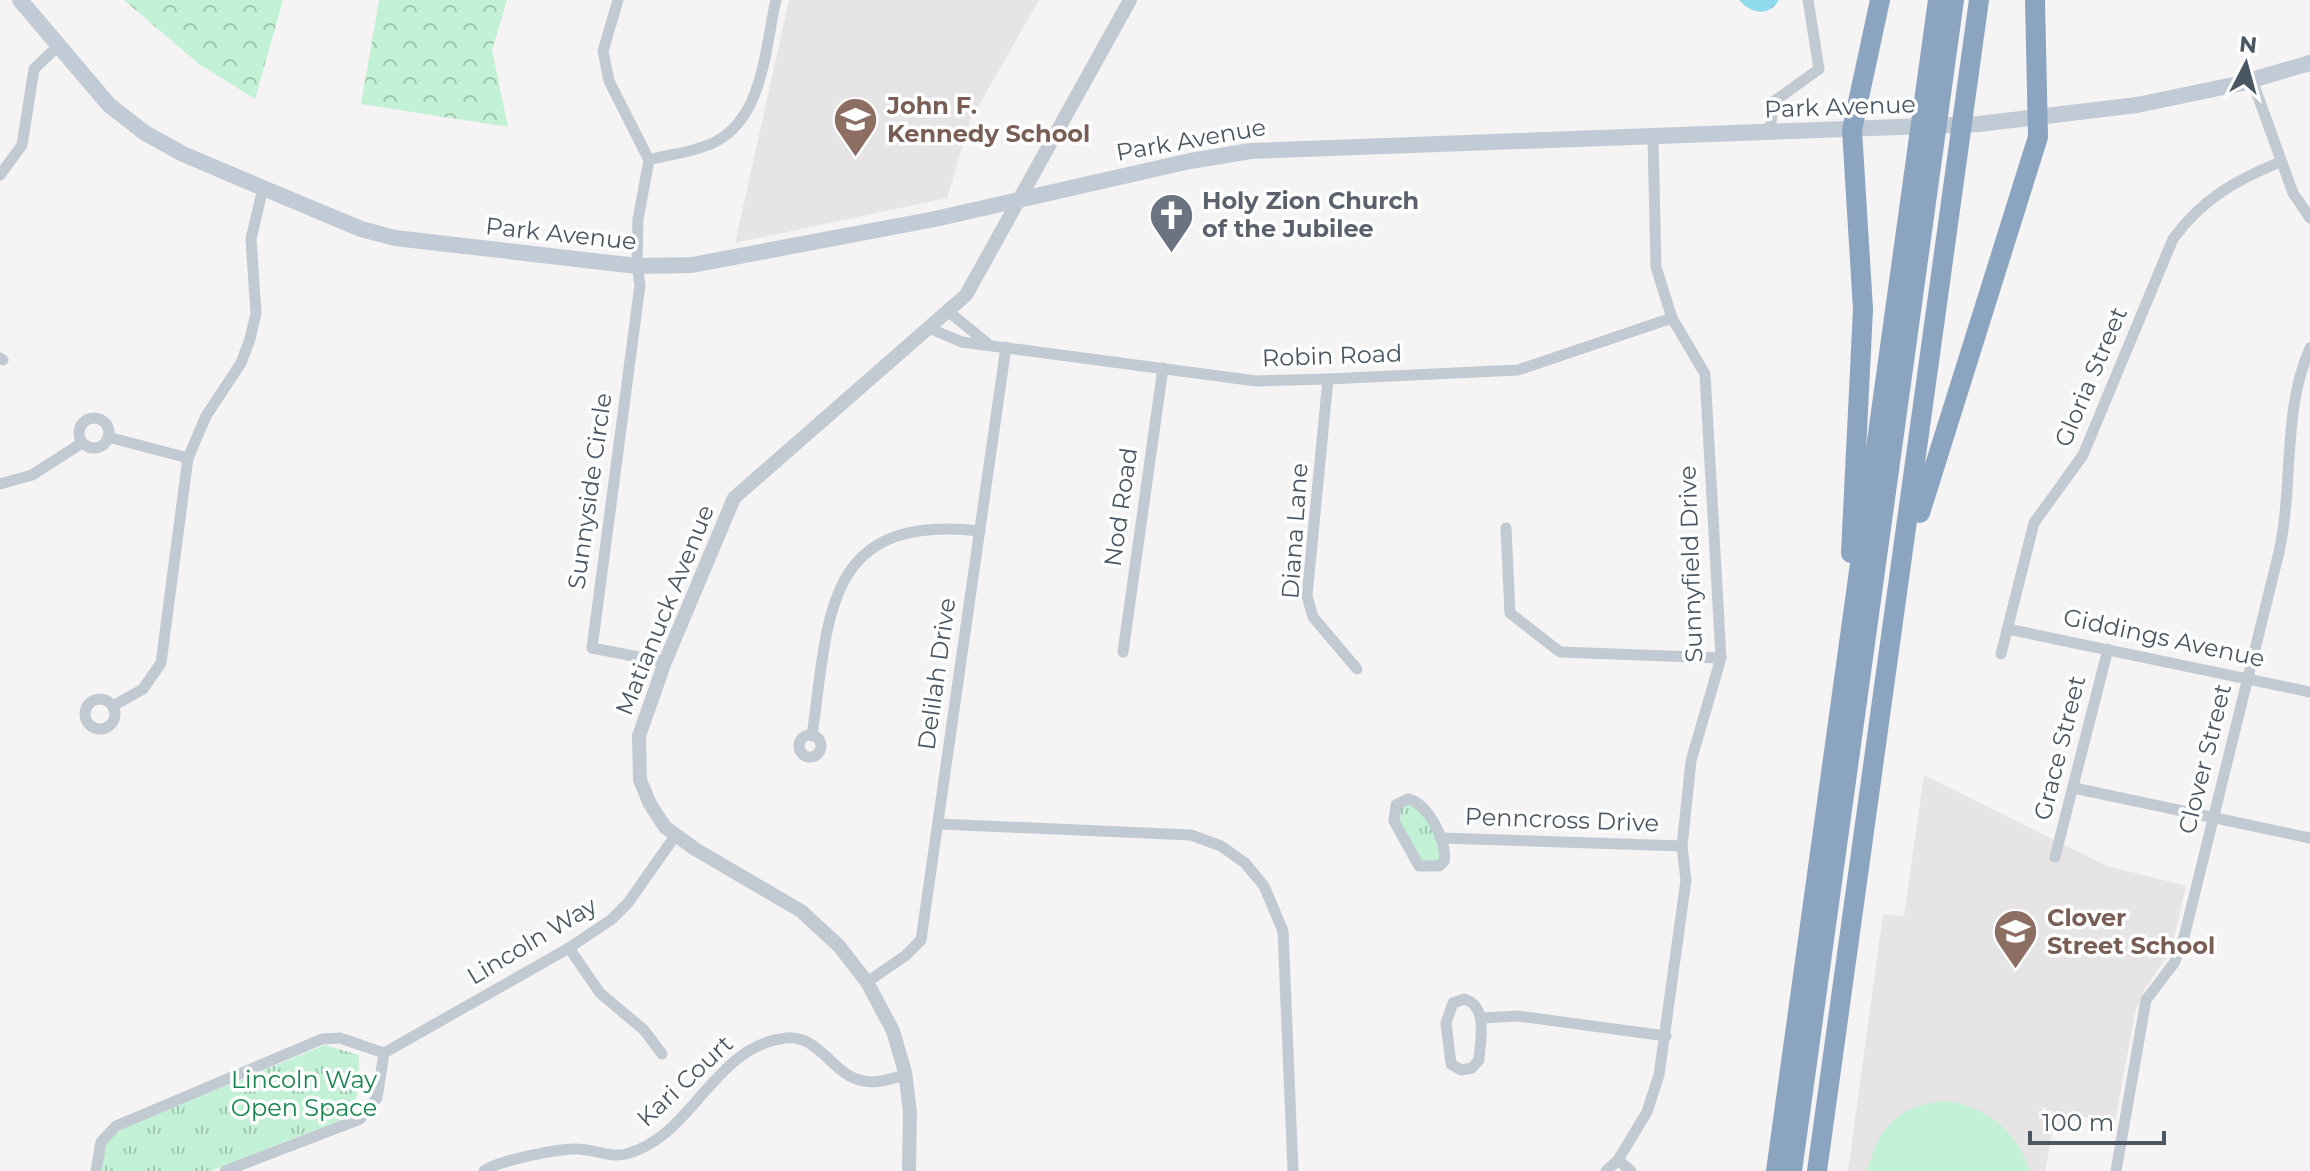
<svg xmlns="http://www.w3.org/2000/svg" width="2310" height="1171" viewBox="0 0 2310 1171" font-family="Montserrat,sans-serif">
<defs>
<pattern id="grass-tufts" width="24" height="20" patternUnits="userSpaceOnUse" patternTransform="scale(2)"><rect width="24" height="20" fill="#c3f1d5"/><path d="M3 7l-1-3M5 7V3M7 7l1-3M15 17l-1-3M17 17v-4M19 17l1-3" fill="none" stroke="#a0c6b0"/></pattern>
<pattern id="forest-crowns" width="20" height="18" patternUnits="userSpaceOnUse" patternTransform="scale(2)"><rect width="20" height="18" fill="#c3f1d5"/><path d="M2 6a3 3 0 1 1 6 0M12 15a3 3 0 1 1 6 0" fill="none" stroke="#a0c6b0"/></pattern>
<pattern id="water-ripples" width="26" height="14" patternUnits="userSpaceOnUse" patternTransform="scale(2)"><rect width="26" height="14" fill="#90daee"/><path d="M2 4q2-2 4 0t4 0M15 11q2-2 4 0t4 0" fill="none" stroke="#78b4c4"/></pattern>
</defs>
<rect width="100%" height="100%" fill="#f5f3f3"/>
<g fill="#e6e4e5">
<path d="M 789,0 L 1039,0 L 970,121 L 947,198 L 735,243 Z"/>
<path d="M 1924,775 L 2107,866 L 2186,886 L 2171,951 L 2145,989 L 2135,1012 L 2115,1122 L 2056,1112 L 2045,1171 L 1848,1171 L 1883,914 L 1904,916 Z"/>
</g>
<g fill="url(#grass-tufts)">
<path d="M 1409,803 C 1426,814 1437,836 1441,856 L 1437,862 L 1421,862 L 1399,821 L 1399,809 Z"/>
<path d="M 325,1045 L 359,1055 L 358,1093 L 351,1116 L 211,1171 L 102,1171 C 98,1152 107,1140 121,1129 Z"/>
</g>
<g fill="url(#forest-crowns)">
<path d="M 124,0 L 283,0 L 255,99 L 199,64 Z"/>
<path d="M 379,0 L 507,0 L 492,50 L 508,127 L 361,104 Z"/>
</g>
<path fill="#c3f1d5" d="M 1945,1101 C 1987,1106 2016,1131 2030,1171 L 1867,1171 C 1878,1128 1898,1105 1945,1101 Z"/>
<path fill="url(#water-ripples)" d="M 1739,0 L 1779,0 C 1769,17 1751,14 1739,0 Z"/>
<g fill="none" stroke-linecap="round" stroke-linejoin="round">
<g stroke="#c1cad2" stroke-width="11">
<path d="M 618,0 L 603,51 L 609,81 L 649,160 L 638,219 L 637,266 L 640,285 L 592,648 L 665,662"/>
<path d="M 2252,80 L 2293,193 L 2310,218"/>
<path d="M 1770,133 L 1773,102 L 1819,69 L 1808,0"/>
<path d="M 649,160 C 670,154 696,152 715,142 C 764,117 765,47 776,0"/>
<path d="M 0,175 L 22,145 L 34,69 L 59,45"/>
<path d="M 949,312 L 987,343"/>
<path d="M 931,329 L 962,342 L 1256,381 L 1328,379 L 1518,370 L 1672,318"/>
<path d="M 0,358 L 3,360"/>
<path d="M 1328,379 L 1307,596 L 1313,617 L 1357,669"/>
<circle cx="94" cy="433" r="15"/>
<path d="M 108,437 L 188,458"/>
<path d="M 0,484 L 32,475 L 82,443"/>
<path d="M 1506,528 L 1510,613 L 1560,652 L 1721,658"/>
<path d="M 2008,629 L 2310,692"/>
<path d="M 1123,652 L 1163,368"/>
<path d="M 2001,654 L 2034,523 L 2083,455 L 2173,239 C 2202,199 2236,180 2280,162"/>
<circle cx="100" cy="714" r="15"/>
<path d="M 113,706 L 143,689 L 161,663 L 188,458 L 206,416 L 241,363 L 250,339 L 256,313 L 251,239 L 263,188"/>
<circle cx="810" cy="746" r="11"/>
<path d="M 812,736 C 829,617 823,513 980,531"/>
<path d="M 2074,788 L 2310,838"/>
<path d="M 1408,799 C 1428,803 1448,843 1444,861 L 1439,866 L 1419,866 L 1394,821 L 1396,805 Z"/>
<path d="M 939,824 L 1191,835 L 1221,846 L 1245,863 L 1264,886 L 1283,931 L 1293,1171"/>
<path d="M 1440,838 L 1682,846"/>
<path d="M 2055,857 L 2108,649"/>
<path d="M 569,948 L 600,993 L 644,1030 L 662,1054"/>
<path d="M 867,982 L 905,956 L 921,940 L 1006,347"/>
<path d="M 1464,999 C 1489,1006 1480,1040 1479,1060 L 1472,1068 L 1461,1070 L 1451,1064 L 1446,1023 L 1453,1003 Z"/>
<path d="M 1481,1018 L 1518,1016 L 1666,1036"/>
<path d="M 384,1053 L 569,948 L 612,919 L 628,903 L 675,836"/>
<path d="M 1618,1160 L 1631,1171"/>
<path d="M 96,1171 L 101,1142 L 116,1126 L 322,1039 L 340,1038 L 384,1053"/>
<path d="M 225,1171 L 360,1119 L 377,1098 L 384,1053"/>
<path d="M 484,1171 C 496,1161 560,1148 577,1149 C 593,1149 609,1158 626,1154 C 694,1136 713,1046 786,1038 C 821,1035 832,1076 864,1081 C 877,1084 892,1078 906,1075"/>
<path d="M 1606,1171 L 1618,1160 L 1647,1112 L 1659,1075 L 1686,880 L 1682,846 L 1691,761 L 1721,658 L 1705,374 L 1672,318 L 1656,267 L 1653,138"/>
<path d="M 2116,1171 L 2146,1000 L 2174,963 L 2182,945 L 2279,552 C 2294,484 2282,411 2310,348"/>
</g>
<path stroke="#c1cad2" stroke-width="14" d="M 909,1171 L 910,1112 L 905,1072 L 893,1031 L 867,982 L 839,946 L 801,911 L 695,849 L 665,827 L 650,804 L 640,780 L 639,736 L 665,662 L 734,498 L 966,295 L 1130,0"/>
<path stroke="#c1cbd6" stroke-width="16" d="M 20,0 L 109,105 L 145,133 L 183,154 L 263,188 L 361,229 L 395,238 L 637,266 L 692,265 L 935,219 L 1190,161 L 1251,151 L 1979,124 L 2137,105 L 2238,84 L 2310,63"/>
<g stroke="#8ba5c1" stroke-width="20">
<path d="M 1920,513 L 2038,137 L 2035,0"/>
<path d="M 1851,553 L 1863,309 L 1852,130 L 1880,0"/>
<path d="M 1776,1171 L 1938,0"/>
<path d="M 1792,1171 L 1954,0"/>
<path d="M 1817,1171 L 1979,0"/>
</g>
</g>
<defs>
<symbol id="school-pin" viewBox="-11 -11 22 30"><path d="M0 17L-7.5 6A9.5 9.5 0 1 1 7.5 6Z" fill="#8d6e63" stroke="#fff"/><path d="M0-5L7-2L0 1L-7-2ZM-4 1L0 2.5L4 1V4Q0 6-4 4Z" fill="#fff"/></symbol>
<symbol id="church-pin" viewBox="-11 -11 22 30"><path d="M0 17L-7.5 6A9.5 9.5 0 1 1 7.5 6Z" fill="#6b7280" stroke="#fff"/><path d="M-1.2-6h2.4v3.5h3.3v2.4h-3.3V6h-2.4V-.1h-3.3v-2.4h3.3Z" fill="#fff"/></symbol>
</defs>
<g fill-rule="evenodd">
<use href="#school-pin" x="830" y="94" width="51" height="69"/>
<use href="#church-pin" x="1146" y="190" width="51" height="69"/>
<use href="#school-pin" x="1990" y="906" width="51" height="69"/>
</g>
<g text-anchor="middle" stroke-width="7" stroke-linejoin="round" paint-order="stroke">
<g font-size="24" font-weight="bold" fill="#785e54" stroke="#fff" text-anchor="start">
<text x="887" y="114">John F.<tspan x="887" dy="28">Kennedy School</tspan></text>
<text x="2047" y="926">Clover<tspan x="2047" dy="28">Street School</tspan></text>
</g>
<g font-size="24" fill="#4a5661" stroke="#fff">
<text transform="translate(1840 107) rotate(-2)" y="8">Park Avenue</text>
<text transform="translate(1191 140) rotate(-10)" y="8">Park Avenue</text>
<text transform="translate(561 234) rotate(6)" y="8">Park Avenue</text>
<text transform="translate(1332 356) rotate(-2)" y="8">Robin Road</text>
<text transform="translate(2091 377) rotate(-67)" y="8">Gloria Street</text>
<text transform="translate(590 491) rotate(-82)" y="8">Sunnyside Circle</text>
<text transform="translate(1121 507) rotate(-82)" y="8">Nod Road</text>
<text transform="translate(1295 531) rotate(-86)" y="8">Diana Lane</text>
<text transform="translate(1691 564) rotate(-92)" y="8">Sunnyfield Drive</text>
<text transform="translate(665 610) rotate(-68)" y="8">Matianuck Avenue</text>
<text transform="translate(2164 638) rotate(12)" y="8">Giddings Avenue</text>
<text transform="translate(937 674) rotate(-82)" y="8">Delilah Drive</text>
<text transform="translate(2060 748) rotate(-76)" y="8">Grace Street</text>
<text transform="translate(2205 759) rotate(-76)" y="8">Clover Street</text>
<text transform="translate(1562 820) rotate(2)" y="8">Penncross Drive</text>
<text transform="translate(532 941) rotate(-31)" y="8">Lincoln Way</text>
<text transform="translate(685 1081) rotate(-43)" y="8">Kari Court</text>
</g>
<g font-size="24" font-weight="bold" fill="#5b616d" stroke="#fff" text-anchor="start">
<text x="1202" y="209">Holy Zion Church<tspan x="1202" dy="28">of the Jubilee</tspan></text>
</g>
<g font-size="24" fill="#17864f" stroke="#fff">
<text x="304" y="1088">Lincoln Way<tspan x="304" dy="28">Open Space</tspan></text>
</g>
</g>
<g transform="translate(2246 64) rotate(6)" stroke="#ffffff" stroke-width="6" paint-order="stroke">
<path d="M0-6L14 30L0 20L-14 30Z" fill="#4a5661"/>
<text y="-12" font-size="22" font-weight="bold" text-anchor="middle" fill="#4a5661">N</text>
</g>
<path d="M2030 1131v12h134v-12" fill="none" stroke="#4a5661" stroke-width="4"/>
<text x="2042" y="1131" font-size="24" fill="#4a5661" stroke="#ffffff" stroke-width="6" paint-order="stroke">100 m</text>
</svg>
